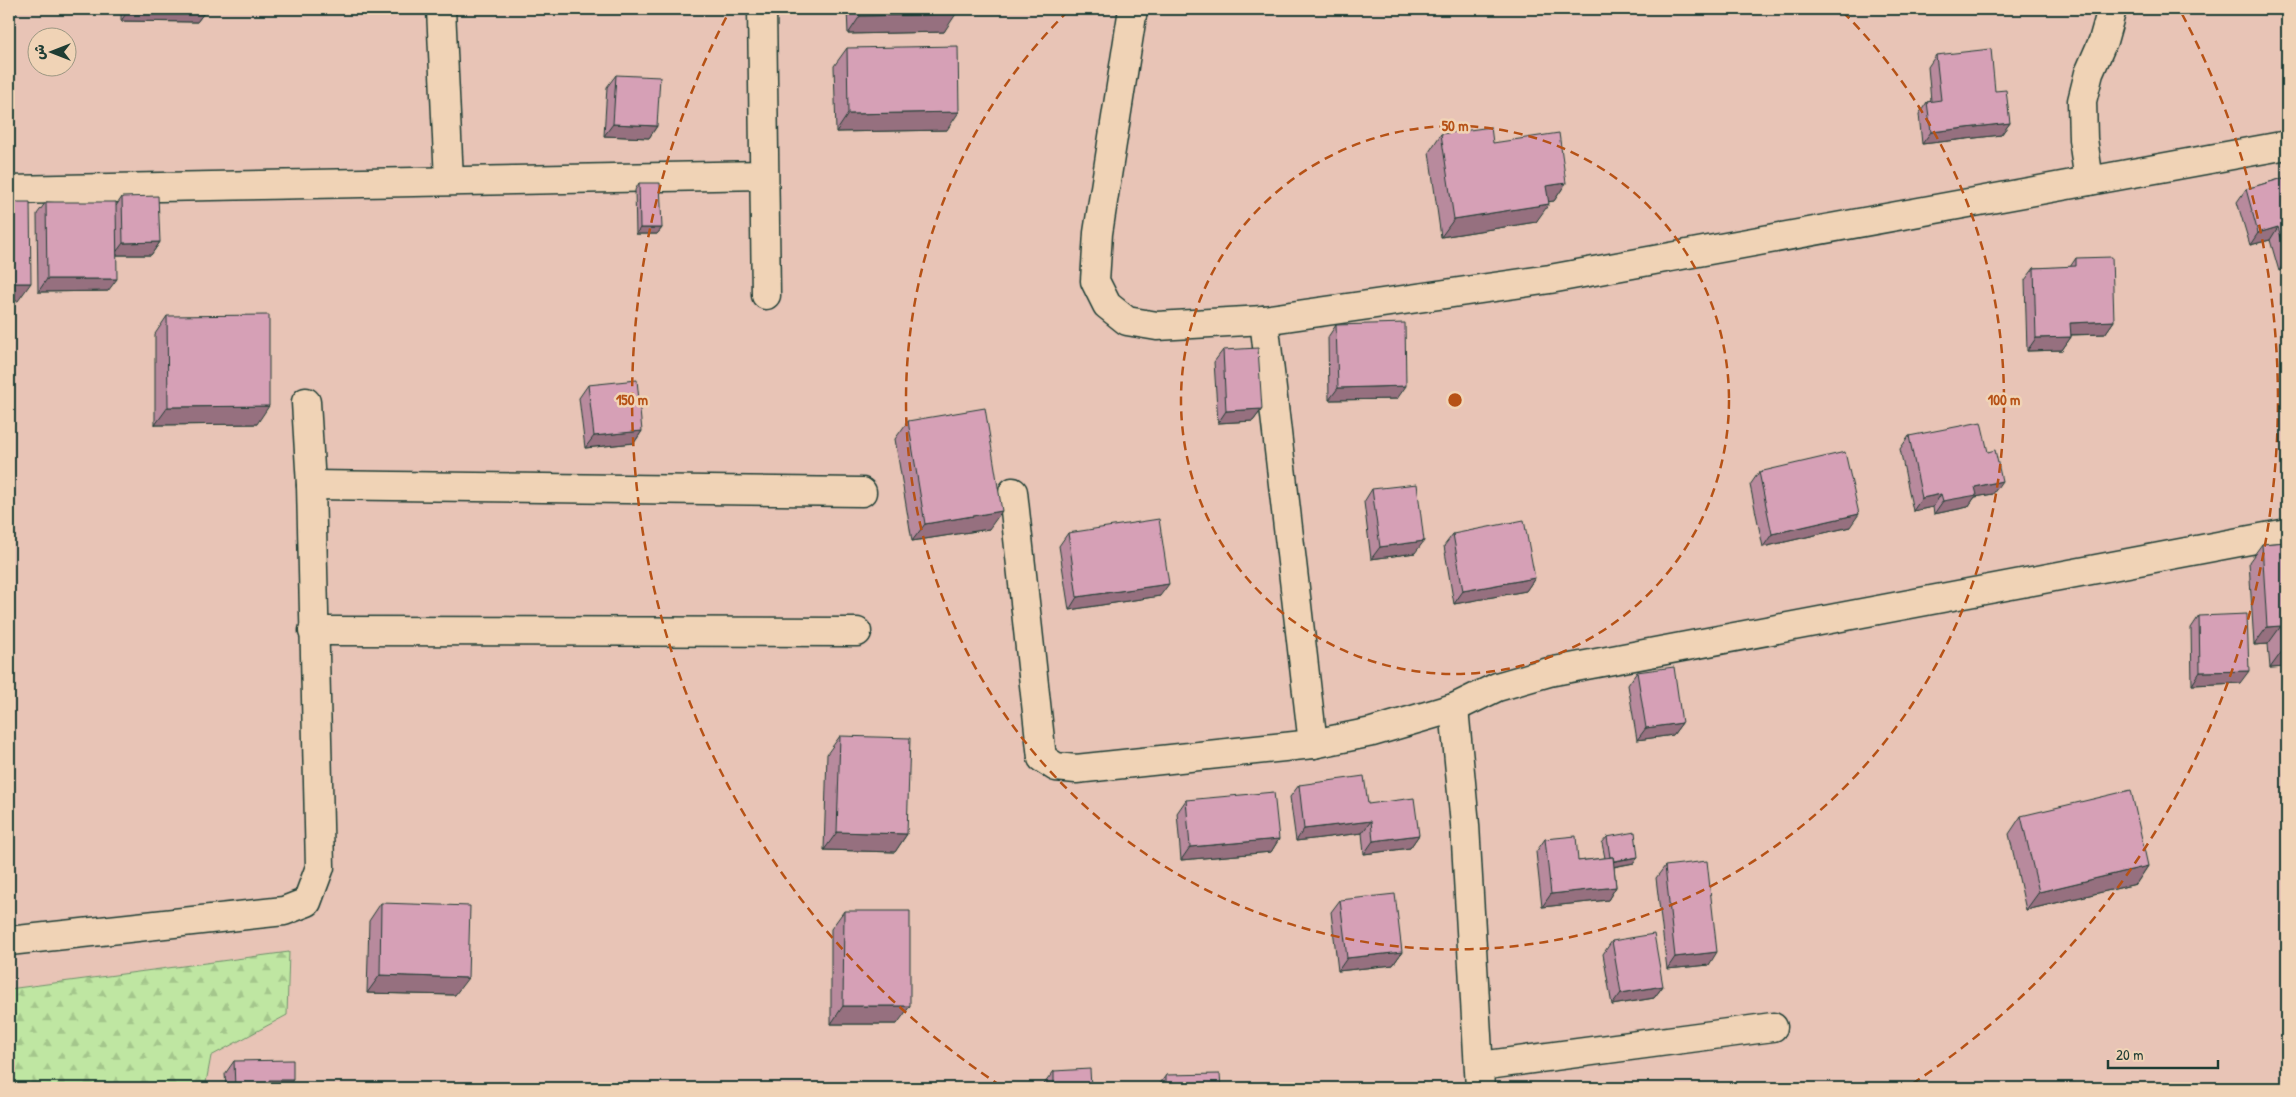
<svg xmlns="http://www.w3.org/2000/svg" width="2296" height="1097" viewBox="0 0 2296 1097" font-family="'Patrick Hand','Playpen Sans Arabic',sans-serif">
<defs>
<pattern id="forest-firs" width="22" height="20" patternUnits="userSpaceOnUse" patternTransform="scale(1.25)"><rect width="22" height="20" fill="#bfe6a2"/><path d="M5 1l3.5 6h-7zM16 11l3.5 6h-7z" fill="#a4c68c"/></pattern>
</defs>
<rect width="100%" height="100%" fill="#e8c4b6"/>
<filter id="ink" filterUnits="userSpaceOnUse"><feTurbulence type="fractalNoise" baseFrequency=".02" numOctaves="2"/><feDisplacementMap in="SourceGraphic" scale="10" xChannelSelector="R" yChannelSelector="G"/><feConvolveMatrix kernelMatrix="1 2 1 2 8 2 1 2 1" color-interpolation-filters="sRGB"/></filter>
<g filter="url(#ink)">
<path fill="url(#forest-firs)" stroke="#6f926b" d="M 289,952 L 287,1015 L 211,1056 L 205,1088 L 9,1088 L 9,989 Z"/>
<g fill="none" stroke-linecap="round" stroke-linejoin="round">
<defs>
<g id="street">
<path d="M 441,9 L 449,180"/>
<path d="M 762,9 L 766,295"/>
<path d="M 1133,9 L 1098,233 L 1095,281 L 1107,305 L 1127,321 L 1157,326 L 1264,320 L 1550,279 L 2287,145"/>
<path d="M 2089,181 L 2083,139 L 2082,101 L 2089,73 L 2103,41 L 2112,9"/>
<path d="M 9,190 L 763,175"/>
<path d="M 1264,320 L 1313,744"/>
<path d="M 311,485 L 862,492"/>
<path d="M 1013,492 L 1042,758 L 1056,767 L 1076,769 L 1313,744 L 1372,732 L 1454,708 L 1497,687 L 1549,672 L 2287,533"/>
<path d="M 313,631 L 857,632"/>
<path d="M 1454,708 L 1465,825 L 1480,1088"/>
<path d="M 9,941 L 284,911 L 307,902 L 320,867 L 311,485 L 306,402"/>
<path d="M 1480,1066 L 1773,1027"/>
</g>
</defs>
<use href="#street" stroke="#1f3d34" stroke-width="31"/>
<use href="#street" stroke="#f0d3b6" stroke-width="28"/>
</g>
<g fill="#b88a9d" stroke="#1f3d34">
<path d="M 121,9 L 207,9 L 197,22 L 121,21 Z"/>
<path d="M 847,9 L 956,9 L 944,32 L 848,34 Z"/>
<path d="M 847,48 L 947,130 L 836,132 L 834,66 Z"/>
<path d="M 1936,55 L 1995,91 L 2010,123 L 2001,135 L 1922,144 L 1919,114 L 1927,102 L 1931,101 L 1928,67 Z"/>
<path d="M 616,75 L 657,126 L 649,138 L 604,136 L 607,87 Z"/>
<path d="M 1441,134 L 1493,143 L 1566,183 L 1554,201 L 1549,201 L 1536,222 L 1441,237 L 1429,152 Z"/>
<path d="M 2287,177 L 2287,268 L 2279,271 L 2270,240 L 2250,245 L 2237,202 L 2246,189 Z"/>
<path d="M 639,183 L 662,228 L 657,234 L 636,234 L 635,190 Z"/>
<path d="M 122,197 L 160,242 L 151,255 L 116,255 L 108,291 L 38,292 L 37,214 L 46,202 L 116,206 Z"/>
<path d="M 2076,258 L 2114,321 L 2105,334 L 2071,335 L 2071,337 L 2062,350 L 2027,351 L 2025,280 L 2034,268 L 2070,267 Z"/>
<path d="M 167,316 L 257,424 L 155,425 L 155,334 Z"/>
<path d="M 1336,325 L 1397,399 L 1329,400 L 1328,337 Z"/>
<path d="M 1223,350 L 1262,409 L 1253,421 L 1218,423 L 1214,362 Z"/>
<path d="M 588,385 L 642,431 L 634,443 L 585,448 L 579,398 Z"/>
<path d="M 908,421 L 989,529 L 912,541 L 895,439 Z"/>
<path d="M 1909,436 L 1993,494 L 1975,497 L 1968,507 L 1934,514 L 1933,507 L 1913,511 L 1900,449 Z"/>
<path d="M 1759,472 L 1850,527 L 1763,547 L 1750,485 Z"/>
<path d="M 1372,489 L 1415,553 L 1371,559 L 1364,502 Z"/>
<path d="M 1068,533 L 1160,596 L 1069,610 L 1059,546 Z"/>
<path d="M 1453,534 L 1535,578 L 1526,591 L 1454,604 L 1444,546 Z"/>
<path d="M 2287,542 L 2287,667 L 2270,668 L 2268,644 L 2254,645 L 2249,562 L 2262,544 Z"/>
<path d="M 2199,616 L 2240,683 L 2192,685 L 2191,628 Z"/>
<path d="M 1637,672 L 1682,723 L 1673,735 L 1637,740 L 1628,685 Z"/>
<path d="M 840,736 L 907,834 L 895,852 L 824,850 L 827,754 Z"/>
<path d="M 1299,785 L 1368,804 L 1419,835 L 1410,848 L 1364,854 L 1362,833 L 1296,841 L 1290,797 Z"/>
<path d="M 1186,800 L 1279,839 L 1271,852 L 1181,860 L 1177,813 Z"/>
<path d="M 2021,816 L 2148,866 L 2136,884 L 2026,910 L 2009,834 Z"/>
<path d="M 1607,837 L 1634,863 L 1614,867 L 1616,887 L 1608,900 L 1542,907 L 1536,852 L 1545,839 L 1578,861 L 1605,858 L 1602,843 Z"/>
<path d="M 1665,866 L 1709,965 L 1667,969 L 1656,878 Z"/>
<path d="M 1340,900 L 1402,952 L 1393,965 L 1338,971 L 1331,912 Z"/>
<path d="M 381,903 L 455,995 L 367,993 L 369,921 Z"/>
<path d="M 844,911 L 897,1024 L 831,1024 L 831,929 Z"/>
<path d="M 1612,941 L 1663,986 L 1654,998 L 1612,1005 L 1603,954 Z"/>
<path d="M 234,1061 L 287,1088 L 226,1088 L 225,1074 Z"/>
<path d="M 1054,1071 L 1091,1088 L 1041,1088 Z"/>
<path d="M 1166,1075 L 1221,1088 L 1157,1088 Z"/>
</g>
<g fill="#96707f" stroke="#1f3d34">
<path d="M 9,9 L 19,9 L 11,20 L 9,20 Z"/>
<path d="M 20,9 L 96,9 L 95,10 Z"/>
<path d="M 129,9 L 207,9 L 197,22 L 121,21 Z"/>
<path d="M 956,14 L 944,32 L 848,34 L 860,16 Z"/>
<path d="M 959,112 L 947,130 L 836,132 L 848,114 Z"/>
<path d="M 2010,123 L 2001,135 L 1922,144 L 1931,132 Z"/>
<path d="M 613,124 L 657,126 L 649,138 L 604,136 Z"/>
<path d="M 1566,183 L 1554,201 L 1533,204 L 1546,186 Z"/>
<path d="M 1549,204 L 1536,222 L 1441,237 L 1454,219 Z"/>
<path d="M 2278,227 L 2270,240 L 2250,245 L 2258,233 Z"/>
<path d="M 640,228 L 662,228 L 657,234 L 636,234 Z"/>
<path d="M 160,242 L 151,255 L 114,255 L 123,243 Z"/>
<path d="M 2287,258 L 2287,268 L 2279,271 Z"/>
<path d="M 47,279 L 117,279 L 108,291 L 38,292 Z"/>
<path d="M 9,283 L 31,283 L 18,301 L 9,301 Z"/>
<path d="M 2114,321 L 2105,334 L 2062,335 L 2070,323 Z"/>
<path d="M 2071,337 L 2062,350 L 2027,351 L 2036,338 Z"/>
<path d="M 1406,386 L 1397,399 L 1329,400 L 1338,388 Z"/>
<path d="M 269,406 L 257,424 L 155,425 L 168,407 Z"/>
<path d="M 1262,409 L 1253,421 L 1218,423 L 1226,411 Z"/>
<path d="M 642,431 L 634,443 L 585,448 L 594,436 Z"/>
<path d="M 2002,481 L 1993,494 L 1975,497 L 1968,507 L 1934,514 L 1943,501 L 1975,487 Z"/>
<path d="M 1941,494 L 1933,507 L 1913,511 L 1922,498 Z"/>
<path d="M 1002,511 L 989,529 L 912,541 L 925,524 Z"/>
<path d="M 1859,514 L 1850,527 L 1763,547 L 1772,534 Z"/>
<path d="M 1424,541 L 1415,553 L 1371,559 L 1380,547 Z"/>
<path d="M 1535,578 L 1526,591 L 1454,604 L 1463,591 Z"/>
<path d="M 1169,584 L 1160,596 L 1069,610 L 1077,597 Z"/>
<path d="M 2281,626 L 2268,644 L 2254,645 L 2267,627 Z"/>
<path d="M 2283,650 L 2287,650 L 2287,667 L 2270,668 Z"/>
<path d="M 2249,671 L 2240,683 L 2192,685 L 2200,672 Z"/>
<path d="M 1682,723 L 1673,735 L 1637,740 L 1646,728 Z"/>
<path d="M 1371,821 L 1362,833 L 1296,841 L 1304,829 Z"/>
<path d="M 837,832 L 907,834 L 895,852 L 824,850 Z"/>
<path d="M 1419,835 L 1410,848 L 1364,854 L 1373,841 Z"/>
<path d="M 1279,839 L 1271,852 L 1181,860 L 1190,847 Z"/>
<path d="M 1638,857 L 1634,863 L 1606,868 L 1611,862 Z"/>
<path d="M 2148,866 L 2136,884 L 2026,910 L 2039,892 Z"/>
<path d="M 1616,887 L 1608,900 L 1542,907 L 1551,894 Z"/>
<path d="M 1402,952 L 1393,965 L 1338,971 L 1347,958 Z"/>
<path d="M 1717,952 L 1709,965 L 1667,969 L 1675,957 Z"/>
<path d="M 380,975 L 468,978 L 455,995 L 367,993 Z"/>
<path d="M 1663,986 L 1654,998 L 1612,1005 L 1621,993 Z"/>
<path d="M 843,1006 L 910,1006 L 897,1024 L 831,1024 Z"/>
<path d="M 269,1080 L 293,1080 L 287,1088 L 263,1088 Z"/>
</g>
<g fill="#d6a0b6" stroke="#1f3d34">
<path d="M 860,9 L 956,9 L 956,14 L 860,16 Z"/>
<path d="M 958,46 L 959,112 L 848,114 L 847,48 Z"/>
<path d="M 1991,49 L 1995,91 L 2006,90 L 2010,123 L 1931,132 L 1927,102 L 1941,100 L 1936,55 Z"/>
<path d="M 616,75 L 660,77 L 657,126 L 613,124 Z"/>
<path d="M 1491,127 L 1493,143 L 1559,133 L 1566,183 L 1546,186 L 1549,204 L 1454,219 L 1441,134 Z"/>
<path d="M 2287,177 L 2287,257 L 2278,227 L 2258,233 L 2246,189 Z"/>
<path d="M 639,183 L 660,183 L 662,228 L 640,228 Z"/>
<path d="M 158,196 L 160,242 L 123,243 L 122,197 Z"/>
<path d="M 9,202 L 30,202 L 31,283 L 9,283 Z"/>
<path d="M 46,202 L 116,202 L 117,279 L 47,279 Z"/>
<path d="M 2112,257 L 2114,321 L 2070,323 L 2071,337 L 2036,338 L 2034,268 L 2076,266 L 2076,258 Z"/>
<path d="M 269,315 L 269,406 L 168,407 L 167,316 Z"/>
<path d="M 1405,323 L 1406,386 L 1338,388 L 1336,325 Z"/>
<path d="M 1258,348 L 1262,409 L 1226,411 L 1223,350 Z"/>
<path d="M 637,380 L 642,431 L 594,436 L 588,385 Z"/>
<path d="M 985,408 L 1002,511 L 925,524 L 908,421 Z"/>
<path d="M 1981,422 L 1988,452 L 1995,450 L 2002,481 L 1975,487 L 1977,495 L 1943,501 L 1941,494 L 1922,498 L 1909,436 Z"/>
<path d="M 1845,452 L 1859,514 L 1772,534 L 1759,472 Z"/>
<path d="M 1417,484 L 1424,541 L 1380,547 L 1372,489 Z"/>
<path d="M 1159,519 L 1169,584 L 1077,597 L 1068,533 Z"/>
<path d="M 1524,520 L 1535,578 L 1463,591 L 1453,534 Z"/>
<path d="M 2287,542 L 2287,650 L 2283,650 L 2281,626 L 2267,627 L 2262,544 Z"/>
<path d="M 2247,614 L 2249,671 L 2200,672 L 2199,616 Z"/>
<path d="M 1674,667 L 1682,723 L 1646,728 L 1637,672 Z"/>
<path d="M 840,736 L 910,738 L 907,834 L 837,832 Z"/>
<path d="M 1364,776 L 1368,804 L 1414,798 L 1419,835 L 1373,841 L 1371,821 L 1304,829 L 1299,785 Z"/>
<path d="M 2131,790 L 2148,866 L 2039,892 L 2021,816 Z"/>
<path d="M 1274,792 L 1279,839 L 1190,847 L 1186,800 Z"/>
<path d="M 1635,832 L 1638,857 L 1614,861 L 1613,857 L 1610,857 L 1607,837 Z"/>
<path d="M 1576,836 L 1578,861 L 1613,857 L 1616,887 L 1551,894 L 1545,839 Z"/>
<path d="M 1707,861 L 1717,952 L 1675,957 L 1665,866 Z"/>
<path d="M 1395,894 L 1402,952 L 1347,958 L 1340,900 Z"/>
<path d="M 381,903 L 470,906 L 468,978 L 380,975 Z"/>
<path d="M 844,911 L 910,911 L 910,1006 L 843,1006 Z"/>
<path d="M 1654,934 L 1663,986 L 1621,993 L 1612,941 Z"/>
<path d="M 293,1060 L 293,1080 L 269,1080 L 269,1088 L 235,1088 L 234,1061 Z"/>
<path d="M 1090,1069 L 1091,1088 L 1054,1088 L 1054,1071 Z"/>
<path d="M 1220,1074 L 1221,1088 L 1166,1088 L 1166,1075 Z"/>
</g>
</g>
<g fill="none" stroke="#b65216" stroke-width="2.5" stroke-dasharray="9 6">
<circle cx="1455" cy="400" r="274"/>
<path d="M1843 12A549 549 0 1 1 1067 12"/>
<path d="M1001 1086A823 823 0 0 1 728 14M2182 14A823 823 0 0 1 1909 1086"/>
</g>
<circle cx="1455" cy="400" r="8" fill="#b65216" stroke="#f0d3b6" stroke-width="2.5"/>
<g font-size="15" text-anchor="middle" font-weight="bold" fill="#b65216" stroke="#f0d3b6" stroke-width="5" stroke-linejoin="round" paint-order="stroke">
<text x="1455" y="131">50 m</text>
<text x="2004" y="405">100 m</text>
<text x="632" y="405">150 m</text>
</g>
<rect width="2296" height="1097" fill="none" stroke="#f0d3b6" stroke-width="30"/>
<rect x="15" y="15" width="2266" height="1067" fill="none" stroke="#1f3d34" stroke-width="2" filter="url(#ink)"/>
<g transform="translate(52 52) rotate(270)"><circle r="24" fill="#f0d3b6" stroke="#9c9782"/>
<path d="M0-4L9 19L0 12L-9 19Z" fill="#1f3d34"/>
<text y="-8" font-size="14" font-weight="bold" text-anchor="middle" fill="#1f3d34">ش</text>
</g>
<path d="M2108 1060v8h110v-8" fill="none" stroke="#1f3d34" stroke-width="2.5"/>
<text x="2116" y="1060" font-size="15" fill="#1f3d34" stroke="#f0d3b6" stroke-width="4" paint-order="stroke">20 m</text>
</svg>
